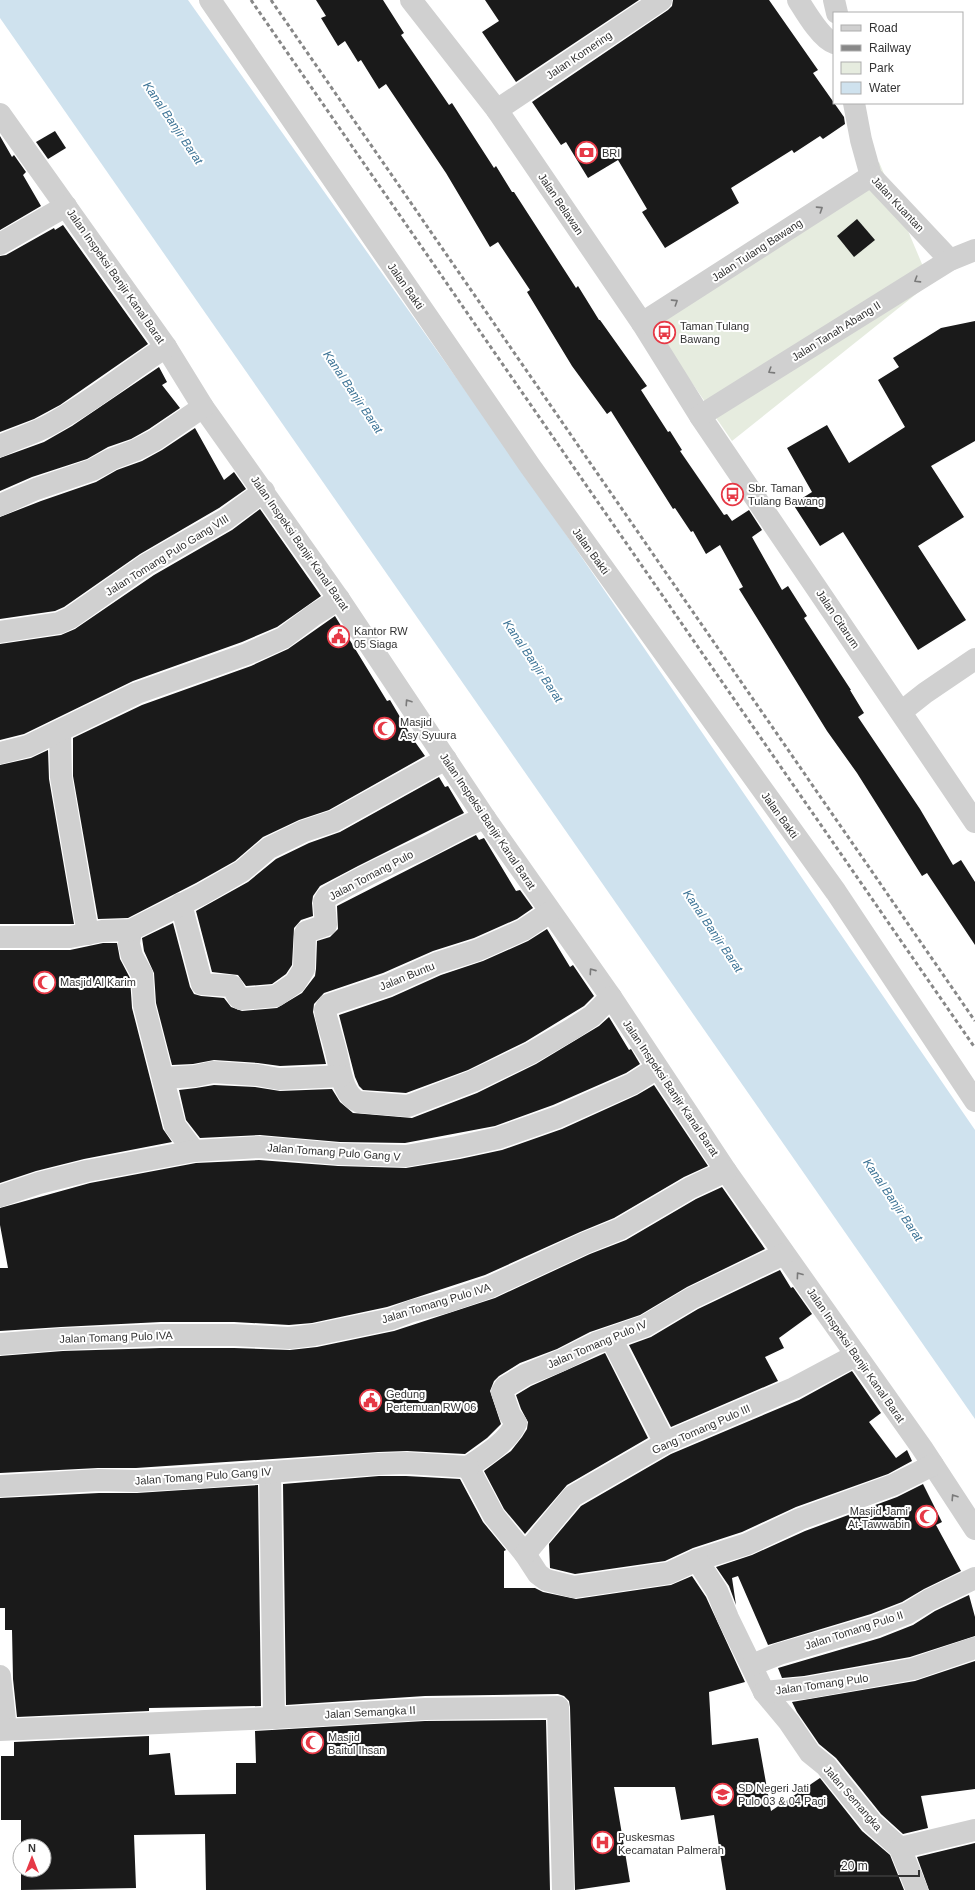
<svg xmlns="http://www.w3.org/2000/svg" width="975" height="1890" viewBox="0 0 975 1890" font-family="Helvetica,sans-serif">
<rect width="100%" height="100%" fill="#fff"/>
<path fill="#e6ecdf" d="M 879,162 L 930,283 L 732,441 L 650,322 Z"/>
<path fill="#cfe2ee" d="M 0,0 L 188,0 L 519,466 L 975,1130 L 975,1419 L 0,18 Z"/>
<g fill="#1a1a1a">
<path d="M 316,0 L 383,0 L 404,33 L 401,35 L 449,105 L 452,103 L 494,168 L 496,166 L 512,192 L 514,192 L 576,288 L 578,286 L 599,320 L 600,320 L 647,386 L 641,390 L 668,432 L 670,431 L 682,450 L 680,451 L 724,515 L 727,514 L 732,521 L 749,510 L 762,530 L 752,537 L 782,590 L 788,586 L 807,616 L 804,618 L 851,690 L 850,690 L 864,713 L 858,717 L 920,809 L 953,865 L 961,860 L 975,882 L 975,945 L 927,873 L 922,876 L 857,773 L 827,731 L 739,589 L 743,587 L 720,545 L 706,554 L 693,531 L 691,532 L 675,508 L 673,509 L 611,411 L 607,414 L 572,366 L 527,292 L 530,290 L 498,242 L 490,247 L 446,173 L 386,84 L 379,89 L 361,60 L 358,62 L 345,41 L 338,46 L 321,18 L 326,16 Z"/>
<path d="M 485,0 L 639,0 L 516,82 L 482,32 L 499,21 Z"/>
<path d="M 673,0 L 769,0 L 818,70 L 813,73 L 844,117 L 845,124 L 823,139 L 820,136 L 794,153 L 792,150 L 731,188 L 739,203 L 665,248 L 642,212 L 647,209 L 618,160 L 588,178 L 566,142 L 561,145 L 532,102 L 668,10 L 672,6 Z"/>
<path d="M 55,131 L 66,148 L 48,159 L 36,142 Z"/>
<path d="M 0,136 L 12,157 L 14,155 L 26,172 L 23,175 L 41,206 L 0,230 Z"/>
<path d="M 857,219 L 875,240 L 854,257 L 837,236 Z"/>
<path d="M 63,225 L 148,344 L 60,405 L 34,419 L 0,432 L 0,256 L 6,255 L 54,228 L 55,230 Z"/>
<path d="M 975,321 L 975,441 L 931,466 L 964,517 L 918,546 L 966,620 L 918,650 L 843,532 L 820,546 L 793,504 L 812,492 L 787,448 L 827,425 L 849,463 L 905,427 L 878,380 L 899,367 L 893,358 L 941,328 Z"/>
<path d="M 159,367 L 167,382 L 162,385 L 180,408 L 149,429 L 131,439 L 108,447 L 87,459 L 32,477 L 0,491 L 0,458 L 44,442 L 72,426 Z"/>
<path d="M 195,428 L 224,480 L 234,472 L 246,489 L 219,508 L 140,554 L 64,607 L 55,611 L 0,619 L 0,517 L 41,501 L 96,482 L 117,470 L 142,461 L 162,450 Z"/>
<path d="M 260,509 L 321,596 L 277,627 L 242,642 L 133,681 L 24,734 L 0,740 L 0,644 L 61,635 L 75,629 L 154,575 L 232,530 Z"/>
<path d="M 335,616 L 387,701 L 390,700 L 413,739 L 425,756 L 329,810 L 299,820 L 263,837 L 235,861 L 196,883 L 128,918 L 98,919 L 73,776 L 73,738 L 142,705 L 251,666 L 288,649 Z"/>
<path d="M 48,750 L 49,779 L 74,924 L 0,924 L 0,765 L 31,758 Z"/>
<path d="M 439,777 L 445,787 L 448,786 L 464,813 L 358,866 L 320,886 L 313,896 L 312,903 L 313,916 L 301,920 L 294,928 L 292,965 L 286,974 L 272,984 L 246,986 L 238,975 L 212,972 L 196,911 L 248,882 L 276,859 L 309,843 L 340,832 Z"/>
<path d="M 476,835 L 479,840 L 484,838 L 516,891 L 520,890 L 533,908 L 517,919 L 474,938 L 433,951 L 383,973 L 324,993 L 314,1004 L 313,1012 L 326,1064 L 280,1066 L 258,1063 L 214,1060 L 193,1064 L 172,1065 L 156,1003 L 154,973 L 144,951 L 142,938 L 173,923 L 190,987 L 194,994 L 201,996 L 224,998 L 231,1007 L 242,1011 L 277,1008 L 302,993 L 315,976 L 316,969 L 317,941 L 330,937 L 338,929 L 337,906 Z"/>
<path d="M 547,929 L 570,967 L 573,965 L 594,996 L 584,1006 L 525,1042 L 468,1070 L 406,1093 L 363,1090 L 359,1086 L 355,1077 L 339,1015 L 392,997 L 441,975 L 483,961 L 528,941 Z"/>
<path d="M 103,943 L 117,943 L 120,959 L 130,978 L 132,1008 L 163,1129 L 172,1142 L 84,1159 L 36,1171 L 0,1183 L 0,950 L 70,950 Z"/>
<path d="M 609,1017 L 629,1050 L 631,1049 L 640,1064 L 626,1073 L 553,1105 L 495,1126 L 405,1143 L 340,1142 L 260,1135 L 200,1138 L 186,1120 L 179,1090 L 196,1088 L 214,1085 L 255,1087 L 280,1091 L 332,1089 L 340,1102 L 353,1113 L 412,1118 L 477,1093 L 536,1064 L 599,1026 Z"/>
<path d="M 654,1085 L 708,1166 L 684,1177 L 614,1218 L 580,1232 L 485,1275 L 387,1307 L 312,1323 L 289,1325 L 234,1322 L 161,1322 L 61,1327 L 0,1331 L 0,1268 L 8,1268 L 0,1225 L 0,1208 L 90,1183 L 196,1163 L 259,1160 L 338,1166 L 406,1168 L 460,1159 L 502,1150 L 562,1129 L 637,1095 Z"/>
<path d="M 722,1187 L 765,1249 L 687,1287 L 640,1315 L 590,1332 L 557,1349 L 520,1363 L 499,1376 L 494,1381 L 490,1391 L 501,1424 L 487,1438 L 465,1454 L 407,1451 L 378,1452 L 136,1468 L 98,1468 L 0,1473 L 0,1356 L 63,1351 L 161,1348 L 234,1348 L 290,1350 L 317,1347 L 394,1331 L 495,1298 L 590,1254 L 626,1240 L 696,1199 Z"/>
<path d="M 780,1270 L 791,1288 L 793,1287 L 812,1314 L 779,1338 L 784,1348 L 765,1357 L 778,1381 L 671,1427 L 629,1345 L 651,1337 L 698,1309 Z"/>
<path d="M 605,1353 L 648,1438 L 567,1485 L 525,1534 L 504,1509 L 484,1471 L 511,1451 L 522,1437 L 527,1429 L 528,1422 L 521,1409 L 516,1395 L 531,1386 Z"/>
<path d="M 852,1371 L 881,1413 L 869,1422 L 896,1458 L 907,1450 L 912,1461 L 888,1474 L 796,1507 L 742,1532 L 693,1548 L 665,1561 L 575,1574 L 550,1568 L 549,1544 L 581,1506 L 671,1454 L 799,1400 Z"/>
<path d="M 379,1476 L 406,1476 L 460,1479 L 483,1522 L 506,1550 L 504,1551 L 504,1588 L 535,1588 L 543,1592 L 576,1599 L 671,1585 L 692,1576 L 706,1597 L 745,1682 L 709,1692 L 712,1745 L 758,1738 L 771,1811 L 820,1778 L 862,1831 L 890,1855 L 904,1890 L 726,1890 L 714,1815 L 681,1820 L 675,1787 L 614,1787 L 630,1882 L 575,1890 L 570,1707 L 569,1701 L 564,1696 L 558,1694 L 425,1696 L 286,1705 L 283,1484 Z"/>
<path d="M 923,1484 L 942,1522 L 936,1525 L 961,1571 L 924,1589 L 902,1602 L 871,1614 L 768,1645 L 738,1576 L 732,1578 L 736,1605 L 729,1586 L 716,1567 L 752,1555 L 805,1531 L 897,1497 Z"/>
<path d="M 258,1485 L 261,1706 L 149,1708 L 149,1711 L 17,1717 L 13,1679 L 12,1630 L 5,1630 L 5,1608 L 0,1608 L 0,1498 L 99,1493 L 137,1493 Z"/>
<path d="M 969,1595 L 975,1617 L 975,1636 L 910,1657 L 804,1676 L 782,1678 L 778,1668 L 880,1638 L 913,1625 L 935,1611 Z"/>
<path d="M 975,1661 L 975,1789 L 921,1796 L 928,1828 L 903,1834 L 881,1814 L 836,1758 L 819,1744 L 797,1712 L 792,1702 L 915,1681 Z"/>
<path d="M 546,1720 L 550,1890 L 206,1890 L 205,1834 L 134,1835 L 136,1888 L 21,1890 L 21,1870 L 44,1870 L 44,1846 L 21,1846 L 21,1820 L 1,1820 L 1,1756 L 14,1756 L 14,1742 L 149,1736 L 149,1755 L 170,1753 L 175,1795 L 236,1794 L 236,1763 L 256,1763 L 255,1731 L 425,1721 Z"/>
<path d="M 975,1843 L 975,1890 L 929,1890 L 917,1857 Z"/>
</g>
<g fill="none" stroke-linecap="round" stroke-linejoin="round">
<g stroke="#d0d0d0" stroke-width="22">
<path d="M 210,0 L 530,466 L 836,892 L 975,1101"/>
<path d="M 411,0 L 497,110 L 642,323 L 700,416 L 975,822"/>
<path d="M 798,0 C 805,11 821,39 834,43"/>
<path d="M 834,0 L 837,13"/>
<path d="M 854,103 L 861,140 L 871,176 L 950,260"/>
<path d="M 497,110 L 661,0"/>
<path d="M 0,114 L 166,347 L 203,407 L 339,599 L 485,818 L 611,997 L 726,1171 L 922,1448 L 975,1529"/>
<path d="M 0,244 L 66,206"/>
<path d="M 642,323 L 871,176"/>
<path d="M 700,416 L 950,260 L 975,250"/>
<path d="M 0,446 C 16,438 36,433 51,424 C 92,402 127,372 166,347"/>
<path d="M 0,505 L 36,489 L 92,470 L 112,459 L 136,450 L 155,440 L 203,407"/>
<path d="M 0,632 L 59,623 L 70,618 L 147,564 L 226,519 L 264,491"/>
<path d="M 901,712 L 925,693 L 975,659"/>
<path d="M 60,731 L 61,777 L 88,934"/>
<path d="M 0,753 L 28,746 L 137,693 L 247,654 L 283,638 L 314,615 L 339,599"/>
<path d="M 181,904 L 202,984 L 232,986 L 238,997 L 241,999 L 276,996 L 295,983 L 304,969 L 305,934 L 306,932 L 326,925 L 324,902 L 327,897 C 359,878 393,862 426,847 C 446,837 464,825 485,818"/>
<path d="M 550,912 L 523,930 L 478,950 L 437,963 L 388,985 L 328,1005 L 325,1010 L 326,1016 C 329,1028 333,1040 336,1052 C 340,1067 342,1096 359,1102 L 408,1106 L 473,1081 L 531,1053 L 572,1029 L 592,1016 L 611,997"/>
<path d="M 131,930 L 129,944 L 132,956 L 142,974 L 144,1005 L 175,1126 L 194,1151"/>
<path d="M 0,937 L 70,937 L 102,931 L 131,930 L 202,894 L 242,871 L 269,848 L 304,831 L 334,821 L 446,759"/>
<path d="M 163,1078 L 195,1076 L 213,1072 L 257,1075 L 279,1079 L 341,1076"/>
<path d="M 0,1196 L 39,1183 L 87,1171 L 194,1151 L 259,1147 L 339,1154 L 406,1156 L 457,1147 L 498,1138 L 558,1117 L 632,1084 L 657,1068"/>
<path d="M 611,1338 L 665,1443"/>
<path d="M 0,1344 L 62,1339 L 161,1335 L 234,1335 L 289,1338 L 314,1335 L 391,1319 L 412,1311 L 446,1302 L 490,1287 L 585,1243 L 620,1229 L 690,1188 L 726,1171"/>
<path d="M 468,1467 L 494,1516 L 525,1554 L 538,1574 L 546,1580 L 574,1587 L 669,1573 L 697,1560 L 747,1544 L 800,1519 L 893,1485 L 933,1465"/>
<path d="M 468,1467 C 483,1457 509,1441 516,1423 L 510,1415 L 502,1392 L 505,1387 L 525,1375 L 562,1360 L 596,1343 L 645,1326 L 692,1298 L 784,1254"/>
<path d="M 270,1472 L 274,1718"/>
<path d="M 0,1486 L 99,1480 L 136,1481 L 202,1477 L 378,1464 L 406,1463 L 468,1467"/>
<path d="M 525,1554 L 573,1496 L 665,1443 L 794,1388 L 856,1355"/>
<path d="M 697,1560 L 717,1591 L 728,1618 L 764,1692 L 789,1722 L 810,1753 L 826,1766 L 872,1823 L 900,1848 L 917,1890"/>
<path d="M 752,1665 L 779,1654 L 875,1626 L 908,1613 L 929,1600 L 975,1578"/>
<path d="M 0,1676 L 6,1729"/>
<path d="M 764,1692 L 806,1688 L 913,1669 L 975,1648"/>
<path d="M 0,1730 L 274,1718 L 425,1709 L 558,1707 L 563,1890"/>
<path d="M 900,1848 L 975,1830"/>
</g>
<g stroke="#888" stroke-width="3" stroke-dasharray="4 3" stroke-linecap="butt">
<path d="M 251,0 L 975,1048"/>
<path d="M 271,0 L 975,1021"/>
</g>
</g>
<defs><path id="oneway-chevron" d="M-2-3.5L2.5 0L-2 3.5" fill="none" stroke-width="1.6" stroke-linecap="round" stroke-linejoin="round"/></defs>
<g stroke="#7a7a7a">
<use href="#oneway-chevron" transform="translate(820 209) rotate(-33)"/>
<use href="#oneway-chevron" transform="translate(917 280) rotate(148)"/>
<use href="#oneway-chevron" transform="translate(675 302) rotate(-33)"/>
<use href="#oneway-chevron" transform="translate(771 371) rotate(148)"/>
<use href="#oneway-chevron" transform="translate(408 702) rotate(-124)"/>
<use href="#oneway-chevron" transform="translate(592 971) rotate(-125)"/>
<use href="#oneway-chevron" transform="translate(799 1275) rotate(-126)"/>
<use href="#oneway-chevron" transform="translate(954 1497) rotate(-123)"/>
</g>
<defs>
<symbol id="bank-ring" viewBox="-11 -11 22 22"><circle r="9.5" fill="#fff" stroke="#e63946" stroke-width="1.5"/><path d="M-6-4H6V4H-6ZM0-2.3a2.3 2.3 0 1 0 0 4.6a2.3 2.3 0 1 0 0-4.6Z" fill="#e63946"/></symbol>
<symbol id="bus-ring" viewBox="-11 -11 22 22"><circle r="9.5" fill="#fff" stroke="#e63946" stroke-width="1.5"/><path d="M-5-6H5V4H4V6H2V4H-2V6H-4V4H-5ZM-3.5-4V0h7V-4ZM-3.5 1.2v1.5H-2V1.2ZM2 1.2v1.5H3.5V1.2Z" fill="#e63946"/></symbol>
<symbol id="civic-ring" viewBox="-11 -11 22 22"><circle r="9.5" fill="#fff" stroke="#e63946" stroke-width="1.5"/><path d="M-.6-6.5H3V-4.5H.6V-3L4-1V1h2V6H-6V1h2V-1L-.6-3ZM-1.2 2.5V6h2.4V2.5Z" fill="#e63946"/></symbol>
<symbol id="mosque-ring" viewBox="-11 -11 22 22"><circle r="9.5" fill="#fff" stroke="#e63946" stroke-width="1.5"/><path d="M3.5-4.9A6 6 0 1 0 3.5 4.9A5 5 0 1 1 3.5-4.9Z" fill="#e63946"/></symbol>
<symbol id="school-ring" viewBox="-11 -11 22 22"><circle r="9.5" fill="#fff" stroke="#e63946" stroke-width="1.5"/><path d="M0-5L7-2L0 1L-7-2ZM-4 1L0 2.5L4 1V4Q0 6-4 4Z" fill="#e63946"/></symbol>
<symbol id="hospital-ring" viewBox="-11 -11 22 22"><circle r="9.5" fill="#fff" stroke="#e63946" stroke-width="1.5"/><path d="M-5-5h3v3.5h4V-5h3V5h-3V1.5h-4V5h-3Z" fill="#e63946"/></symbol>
</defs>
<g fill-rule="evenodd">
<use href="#bank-ring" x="574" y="140" width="25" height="25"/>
<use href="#bus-ring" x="652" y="320" width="25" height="25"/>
<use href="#bus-ring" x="720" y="482" width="25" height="25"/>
<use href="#civic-ring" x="326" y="624" width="25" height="25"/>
<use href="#mosque-ring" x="372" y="716" width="25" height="25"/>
<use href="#mosque-ring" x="32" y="970" width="25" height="25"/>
<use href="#civic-ring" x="358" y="1388" width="25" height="25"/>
<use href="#mosque-ring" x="914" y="1504" width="25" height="25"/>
<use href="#mosque-ring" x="300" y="1730" width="25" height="25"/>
<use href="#school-ring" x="710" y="1782" width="25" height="25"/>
<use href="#hospital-ring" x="590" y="1830" width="25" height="25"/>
</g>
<g text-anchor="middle" stroke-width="4" stroke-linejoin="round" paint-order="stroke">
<g font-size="11" fill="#333" stroke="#fff">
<text transform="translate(579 55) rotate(-34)" y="4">Jalan Komering</text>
<text transform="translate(561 204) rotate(56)" y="4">Jalan Belawan</text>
<text transform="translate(898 204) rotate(47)" y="4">Jalan Kuantan</text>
<text transform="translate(757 250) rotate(-33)" y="4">Jalan Tulang Bawang</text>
<text transform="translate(116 276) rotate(55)" y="4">Jalan Inspeksi Banjir Kanal Barat</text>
<text transform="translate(406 286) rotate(55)" y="4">Jalan Bakti</text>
<text transform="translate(836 331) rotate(-32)" y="4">Jalan Tanah Abang II</text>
<text transform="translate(300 543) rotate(55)" y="4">Jalan Inspeksi Banjir Kanal Barat</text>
<text transform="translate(591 551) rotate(54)" y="4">Jalan Bakti</text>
<text transform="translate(167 555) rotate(-32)" y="4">Jalan Tomang Pulo Gang VIII</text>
<text transform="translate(838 619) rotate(56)" y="4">Jalan Citarum</text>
<text transform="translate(780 815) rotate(54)" y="4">Jalan Bakti</text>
<text transform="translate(488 821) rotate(56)" y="4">Jalan Inspeksi Banjir Kanal Barat</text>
<text transform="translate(371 875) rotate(-28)" y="4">Jalan Tomang Pulo</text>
<text transform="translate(407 976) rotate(-22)" y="4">Jalan Buntu</text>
<text transform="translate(671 1088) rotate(56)" y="4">Jalan Inspeksi Banjir Kanal Barat</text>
<text transform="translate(334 1152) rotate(4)" y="4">Jalan Tomang Pulo Gang V</text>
<text transform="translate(436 1303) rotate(-17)" y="4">Jalan Tomang Pulo IVA</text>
<text transform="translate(116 1337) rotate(-2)" y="4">Jalan Tomang Pulo IVA</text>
<text transform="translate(597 1344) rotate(-23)" y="4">Jalan Tomang Pulo IV</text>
<text transform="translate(856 1355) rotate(55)" y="4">Jalan Inspeksi Banjir Kanal Barat</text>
<text transform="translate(701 1429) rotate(-24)" y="4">Gang Tomang Pulo III</text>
<text transform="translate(203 1476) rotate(-4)" y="4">Jalan Tomang Pulo Gang IV</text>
<text transform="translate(854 1630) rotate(-18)" y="4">Jalan Tomang Pulo II</text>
<text transform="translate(822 1684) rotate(-8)" y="4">Jalan Tomang Pulo</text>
<text transform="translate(370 1712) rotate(-3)" y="4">Jalan Semangka II</text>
<text transform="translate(853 1798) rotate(49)" y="4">Jalan Semangka</text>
</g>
<g font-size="11" fill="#333" stroke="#fff" text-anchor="start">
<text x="602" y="157">BRI</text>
<text x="680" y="330">Taman Tulang<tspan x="680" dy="13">Bawang</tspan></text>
<text x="748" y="492">Sbr. Taman<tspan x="748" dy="13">Tulang Bawang</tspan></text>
<text x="354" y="635">Kantor RW<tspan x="354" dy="13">05 Siaga</tspan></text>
<text x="400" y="726">Masjid<tspan x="400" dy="13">Asy Syuura</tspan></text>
<text x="60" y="986">Masjid Al Karim</text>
<text x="386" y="1398">Gedung<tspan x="386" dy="13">Pertemuan RW 06</tspan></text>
<text x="910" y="1515" text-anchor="end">Masjid Jami'<tspan x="910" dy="13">At-Tawwabin</tspan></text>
<text x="328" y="1741">Masjid<tspan x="328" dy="13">Baitul Ihsan</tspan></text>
<text x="738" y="1792">SD Negeri Jati<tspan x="738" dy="13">Pulo 03 &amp; 04 Pagi</tspan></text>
<text x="618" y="1841">Puskesmas<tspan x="618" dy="13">Kecamatan Palmerah</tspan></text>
</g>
<g font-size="12" font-style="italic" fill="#3f7597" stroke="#fff">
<text transform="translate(173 123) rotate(56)" y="4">Kanal Banjir Barat</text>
<text transform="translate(353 392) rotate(56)" y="4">Kanal Banjir Barat</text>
<text transform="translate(533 661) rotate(56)" y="4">Kanal Banjir Barat</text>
<text transform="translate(713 931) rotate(56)" y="4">Kanal Banjir Barat</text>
<text transform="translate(893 1200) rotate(56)" y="4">Kanal Banjir Barat</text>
</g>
</g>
<rect x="833" y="12" width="130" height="92" fill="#ffffff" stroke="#adadad"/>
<rect x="841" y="25" width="20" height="6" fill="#d0d0d0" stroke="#adadad"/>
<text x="869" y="32" font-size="12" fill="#333333">Road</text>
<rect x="841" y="45" width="20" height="6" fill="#888888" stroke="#adadad"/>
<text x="869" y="52" font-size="12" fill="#333333">Railway</text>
<rect x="841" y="62" width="20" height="12" fill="#e6ecdf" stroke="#adadad"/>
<text x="869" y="72" font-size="12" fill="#333333">Park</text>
<rect x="841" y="82" width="20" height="12" fill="#cfe2ee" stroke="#adadad"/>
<text x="869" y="92" font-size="12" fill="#333333">Water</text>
<g transform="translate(32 1858)"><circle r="19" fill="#ffffff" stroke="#adadad"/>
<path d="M0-3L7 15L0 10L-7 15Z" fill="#e63946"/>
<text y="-6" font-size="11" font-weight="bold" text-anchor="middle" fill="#333333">N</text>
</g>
<path d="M835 1870v6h84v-6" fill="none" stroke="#333333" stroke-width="2"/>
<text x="841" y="1870" font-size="12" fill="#333333" stroke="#ffffff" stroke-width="3" paint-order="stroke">20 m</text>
</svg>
